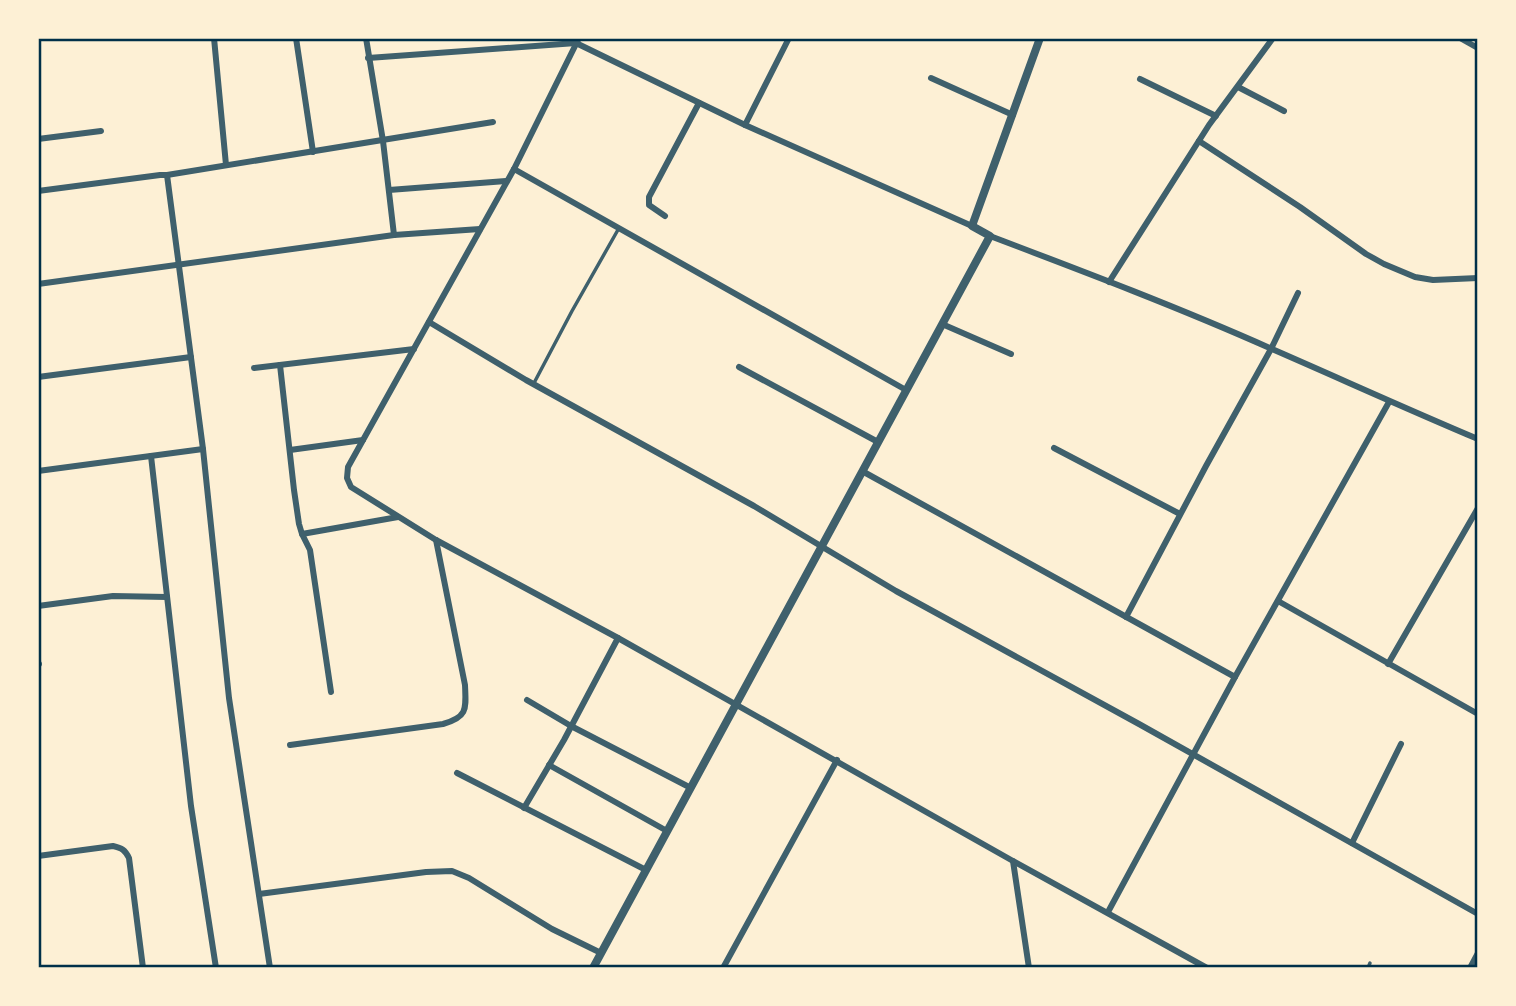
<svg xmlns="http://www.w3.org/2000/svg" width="1516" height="1006" viewBox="0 0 1516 1006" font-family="'Space Grotesk',sans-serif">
<rect width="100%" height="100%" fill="#fdf0d5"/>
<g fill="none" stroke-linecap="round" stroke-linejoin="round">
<g stroke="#3f606c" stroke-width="3.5">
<path d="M 534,383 L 572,311 L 619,228"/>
<path d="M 1368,968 L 1370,963"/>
</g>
<g stroke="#3f606c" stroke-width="6">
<path d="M 214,38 L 226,165"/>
<path d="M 296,38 L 313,152"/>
<path d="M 366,38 L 383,141 L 394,235"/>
<path d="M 579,38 L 514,169 L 348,467 L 347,478 L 351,487 L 436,540 L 618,638 L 1013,861 L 1207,968"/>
<path d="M 1460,38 L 1476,47"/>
<path d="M 368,58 L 576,43 L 745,125 L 972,226"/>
<path d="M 931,78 L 1013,115"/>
<path d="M 1140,79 L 1216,116"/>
<path d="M 1238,87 L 1284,111"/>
<path d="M 745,125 L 789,38"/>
<path d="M 38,139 L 101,131"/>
<path d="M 1199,141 L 1300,207 L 1366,254 L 1384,264 L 1415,277 L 1433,280 L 1478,278"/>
<path d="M 514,169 L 906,390"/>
<path d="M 167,175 L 493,122"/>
<path d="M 389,190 L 506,181"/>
<path d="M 38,191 L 160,175 L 167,175 L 203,449 L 229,698 L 270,968"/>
<path d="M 665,216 L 649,205 L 649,197 L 699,103"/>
<path d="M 990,236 C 1085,272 1180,308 1272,349 C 1341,379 1409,410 1478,439"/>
<path d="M 1109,282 L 1209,125 L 1273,38"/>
<path d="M 38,284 L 394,235 L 480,229"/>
<path d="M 429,322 L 526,380 L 754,506 L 896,591 L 1139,724 L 1478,914"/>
<path d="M 942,324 L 1011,354"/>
<path d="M 280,365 L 294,490 L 299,524 L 302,534 L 310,550 L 331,692"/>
<path d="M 739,367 L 878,442"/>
<path d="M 254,368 L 414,349"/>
<path d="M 38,377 L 191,357"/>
<path d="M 1054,448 L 1180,514"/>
<path d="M 290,450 L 363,440"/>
<path d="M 151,456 L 191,806 L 216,968"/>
<path d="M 38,471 L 203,449"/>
<path d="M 862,471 L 1235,677 L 1389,402"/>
<path d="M 302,534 L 398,517"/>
<path d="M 1278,601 L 1478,714"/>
<path d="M 38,606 L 113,596 L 167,597"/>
<path d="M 1126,617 L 1206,466 L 1271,349 L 1298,293"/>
<path d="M 38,664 L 39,664"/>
<path d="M 1388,664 L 1478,508"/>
<path d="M 527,700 L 571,726 L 691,788"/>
<path d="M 290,745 L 443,724 C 468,717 466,709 465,685 L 436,540"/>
<path d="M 549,765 L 667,831"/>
<path d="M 457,773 L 646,870"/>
<path d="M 524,808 L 564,740 L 618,638"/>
<path d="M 1352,843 L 1401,744"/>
<path d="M 38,856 L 113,846 C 122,848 125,850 129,858 L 143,968"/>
<path d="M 1013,861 L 1029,968"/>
<path d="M 259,894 L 426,872 L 452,871 L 469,878 L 552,929 L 601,953"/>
<path d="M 1108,912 L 1235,677"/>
<path d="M 723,968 L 837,760"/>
<path d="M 1470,968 L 1478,953"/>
</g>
<path stroke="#3f606c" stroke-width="8" d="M 593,968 L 990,236 L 972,226 L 1040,38"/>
</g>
<rect width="1516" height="1006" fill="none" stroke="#fdf0d5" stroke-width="80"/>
<rect x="40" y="40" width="1436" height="926" fill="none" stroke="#003049" stroke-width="2.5"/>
</svg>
